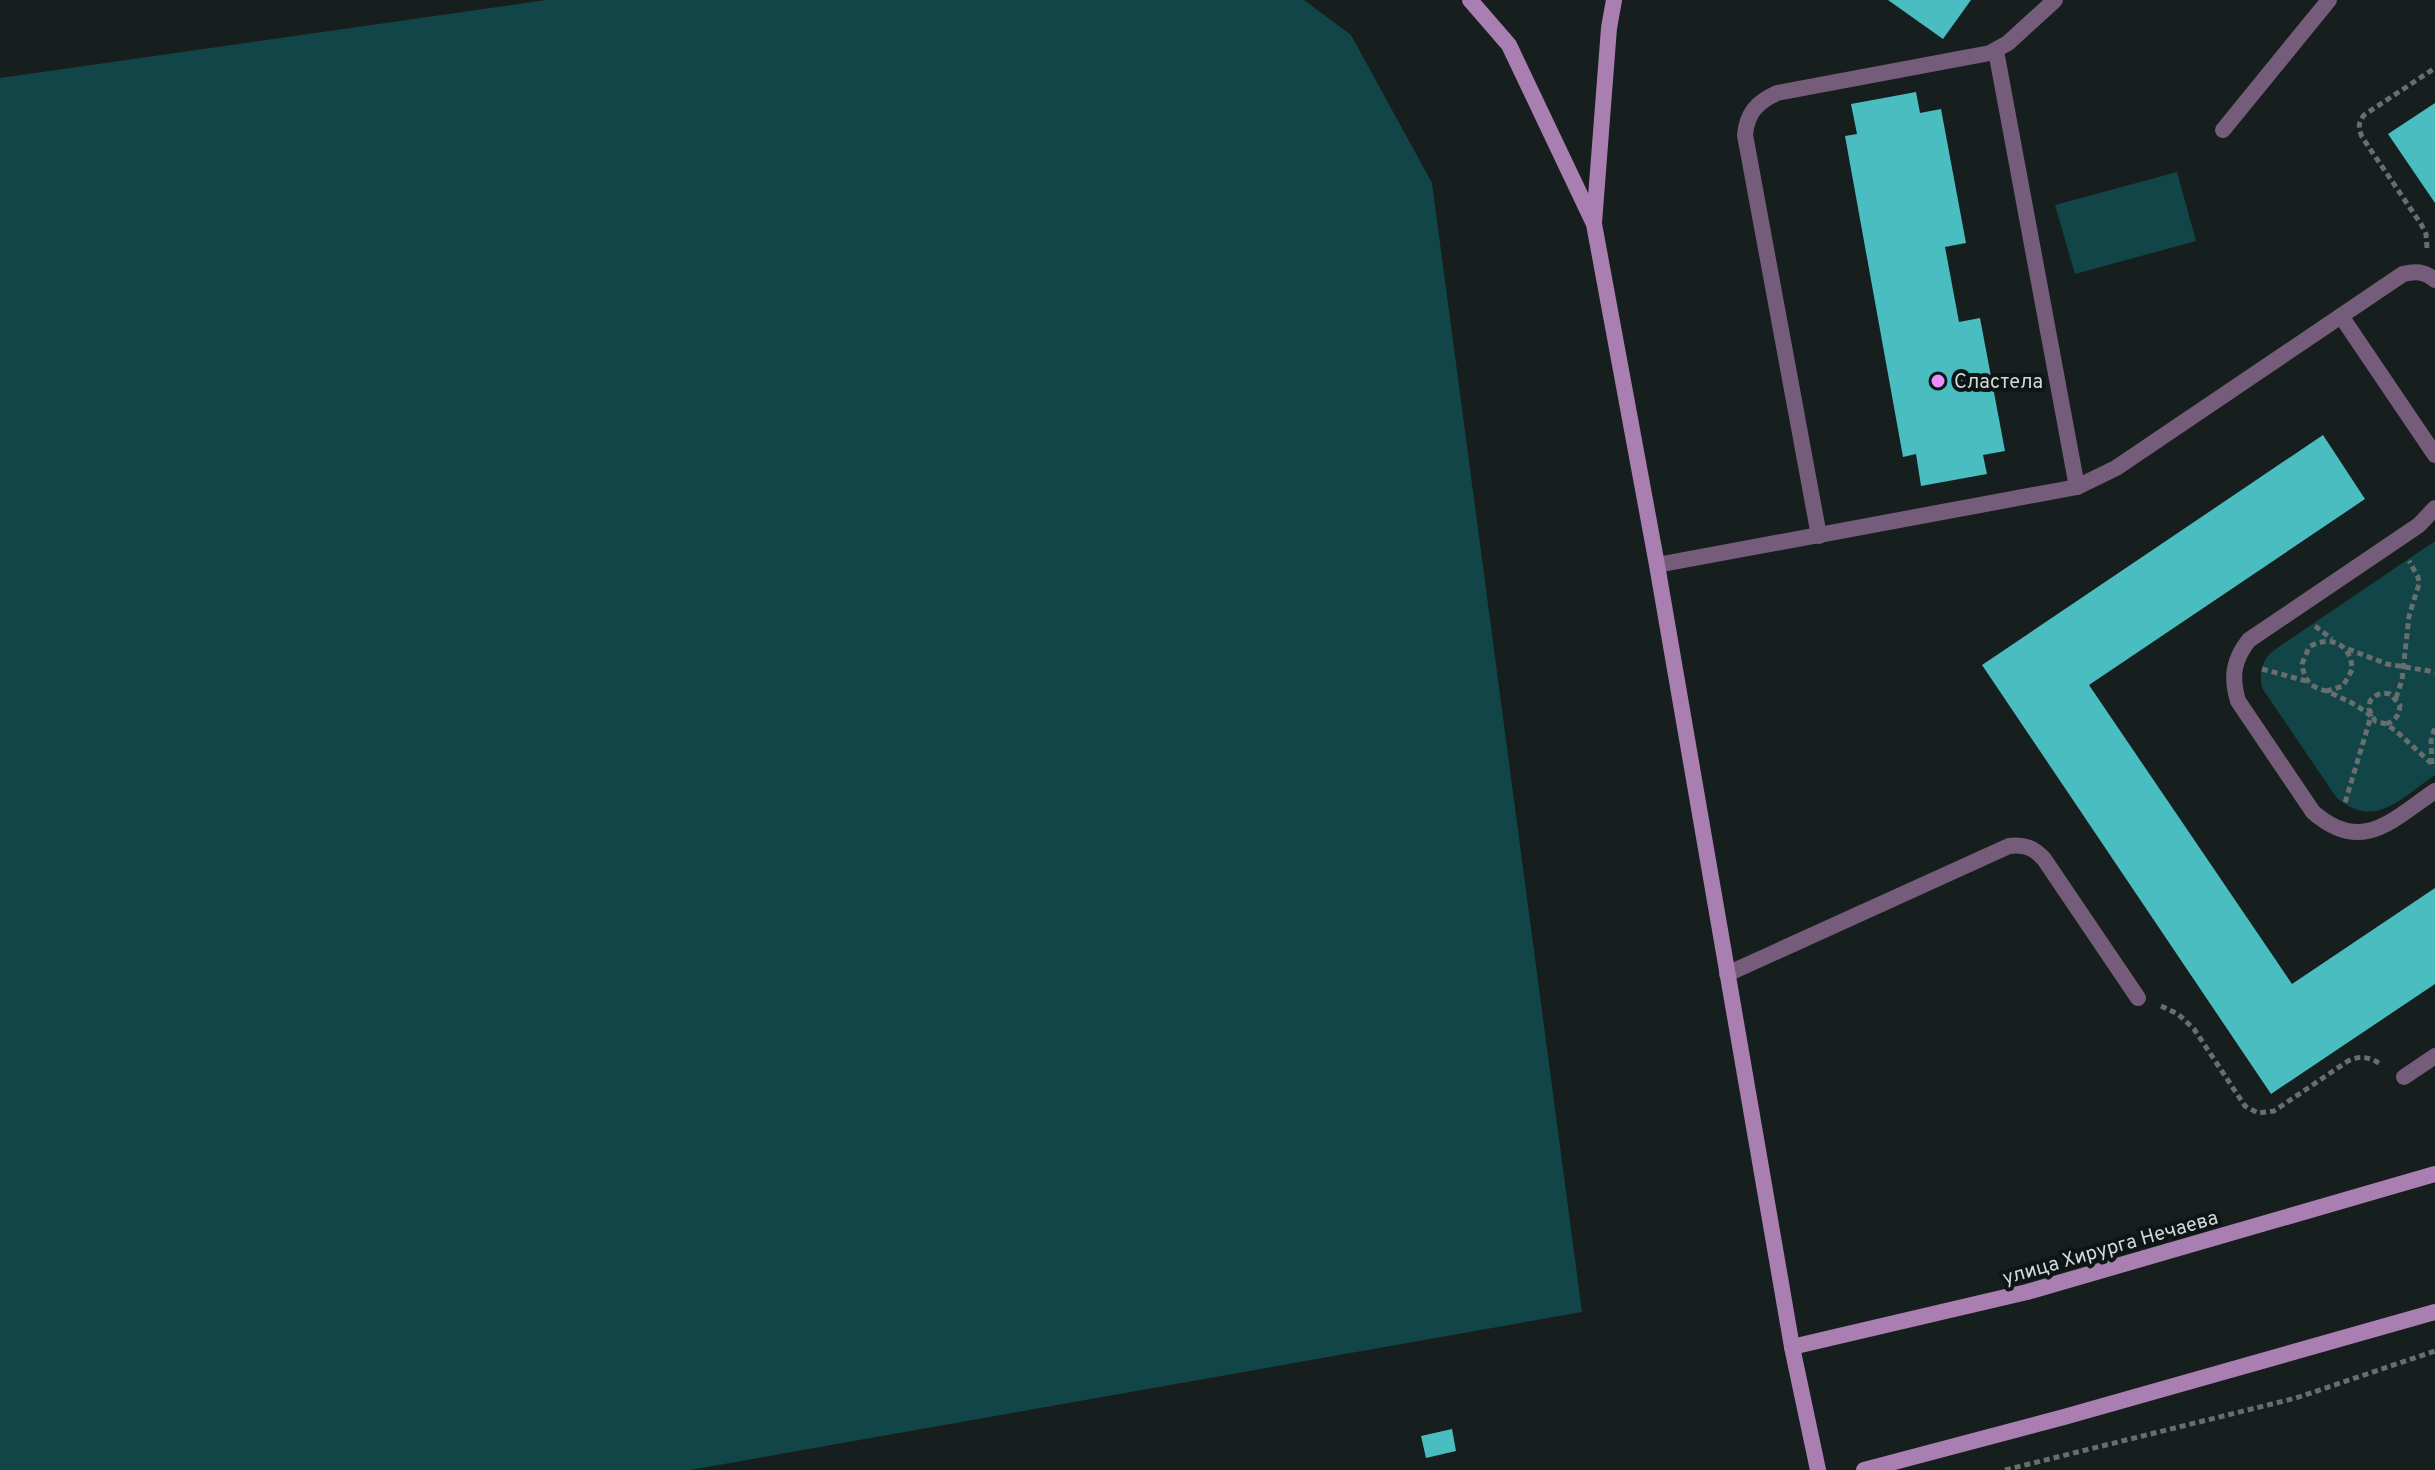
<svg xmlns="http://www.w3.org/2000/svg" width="2435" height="1470" viewBox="0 0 2435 1470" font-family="Overpass,sans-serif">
<rect width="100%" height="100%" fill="#171e1e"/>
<g fill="#124547">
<path d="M 546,0 L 1304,0 L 1351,35 L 1432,183 L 1582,1312 L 690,1470 L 0,1470 L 0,78 Z"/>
<path d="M 2177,172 L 2196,241 L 2075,274 L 2055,205 Z"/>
<path d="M 2435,541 L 2435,775 C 2401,798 2375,831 2336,797 L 2262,688 C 2259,669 2262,659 2277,648 Z"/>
</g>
<g fill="#49bdc0">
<path d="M 1888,0 L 1971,0 L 1943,39 Z"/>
<path d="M 1916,92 L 1920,113 L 1941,109 L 1966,243 L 1945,247 L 1959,322 L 1980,318 L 2005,451 L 1983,455 L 1987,474 L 1921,486 L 1916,454 L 1903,457 L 1845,136 L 1857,134 L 1851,104 Z"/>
<path d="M 2435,103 L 2435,203 L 2388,134 Z"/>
<path d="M 2323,435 L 2365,499 L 2089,685 L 2292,984 L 2435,888 L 2435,984 L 2271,1094 L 1982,665 Z"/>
<path d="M 1452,1429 L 1456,1451 L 1426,1458 L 1421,1436 Z"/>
</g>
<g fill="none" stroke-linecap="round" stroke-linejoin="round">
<g stroke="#686e6e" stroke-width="5" stroke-dasharray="6 4" stroke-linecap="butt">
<path d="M 2427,248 L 2426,234 L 2421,224 L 2362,137 C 2358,127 2358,123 2364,115 L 2435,68"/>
<path d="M 2315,626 L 2332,639"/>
<path d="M 2348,649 L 2387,664 L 2435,672"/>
<path d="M 2262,669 L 2306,681"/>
<path d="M 2327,691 C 2311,688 2304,680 2302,664 L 2309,647 C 2331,634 2352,645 2352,670 L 2343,686 L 2327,691 L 2356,705 L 2371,716 L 2345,803"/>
<path d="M 2396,698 L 2402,680 L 2409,616 L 2419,584 L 2418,577 L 2409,561"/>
<path d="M 2386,724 C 2396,720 2399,716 2400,705 L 2390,694 C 2381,692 2376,694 2370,701 L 2369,709 L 2375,721 L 2386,724 L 2396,731 L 2432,764"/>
<path d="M 2432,764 L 2431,741 L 2435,727"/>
<path d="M 2161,1006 L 2178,1014 L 2194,1029 L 2245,1106 L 2258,1113 L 2274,1111 L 2348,1061 C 2361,1055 2370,1057 2382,1065"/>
<path d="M 2005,1470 L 2296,1398 L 2435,1351"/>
</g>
<g stroke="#765c7b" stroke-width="16">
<path d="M 1996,51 L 2077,487"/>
<path d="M 2223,130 L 2329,0"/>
<path d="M 2341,316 L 2435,455"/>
<path d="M 2435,508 L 2419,525 L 2249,640 C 2233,660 2231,677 2238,701 L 2313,812 C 2362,855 2392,820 2435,791"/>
<path d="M 1819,536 L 1745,135 C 1747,113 1757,102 1777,93 L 1990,53 L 2008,43 L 2055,0"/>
<path d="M 1657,565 L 2077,487 L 2116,468 L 2403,274 C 2415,271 2425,271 2435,280"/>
<path d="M 1727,974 L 2009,846 C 2025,844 2034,848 2044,859 L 2138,998"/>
<path d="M 2404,1077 L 2435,1056"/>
</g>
<g stroke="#a97fb1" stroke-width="16">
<path d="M 1470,0 L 1509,45 L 1594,224 L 1657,565 L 1792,1347 L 1818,1470"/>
<path d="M 1594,223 L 1609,28 L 1614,0"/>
<path d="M 1792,1347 L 2027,1292 L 2435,1174"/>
<path d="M 1864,1470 L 2064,1417 L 2435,1312"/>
</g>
</g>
<circle fill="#ea8dfd" stroke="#0e1515" stroke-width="3" cx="1938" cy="381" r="8"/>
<g text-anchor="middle" stroke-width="8" stroke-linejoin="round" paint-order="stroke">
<g font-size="20" fill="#d3d8d8" stroke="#0e1515" text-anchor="start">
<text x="1954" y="388">Сластела</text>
</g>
<g font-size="20" fill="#d3d8d8" stroke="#0e1515">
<text transform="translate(2110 1247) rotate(-16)" y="7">улица Хирурга Нечаева</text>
</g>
</g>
</svg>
